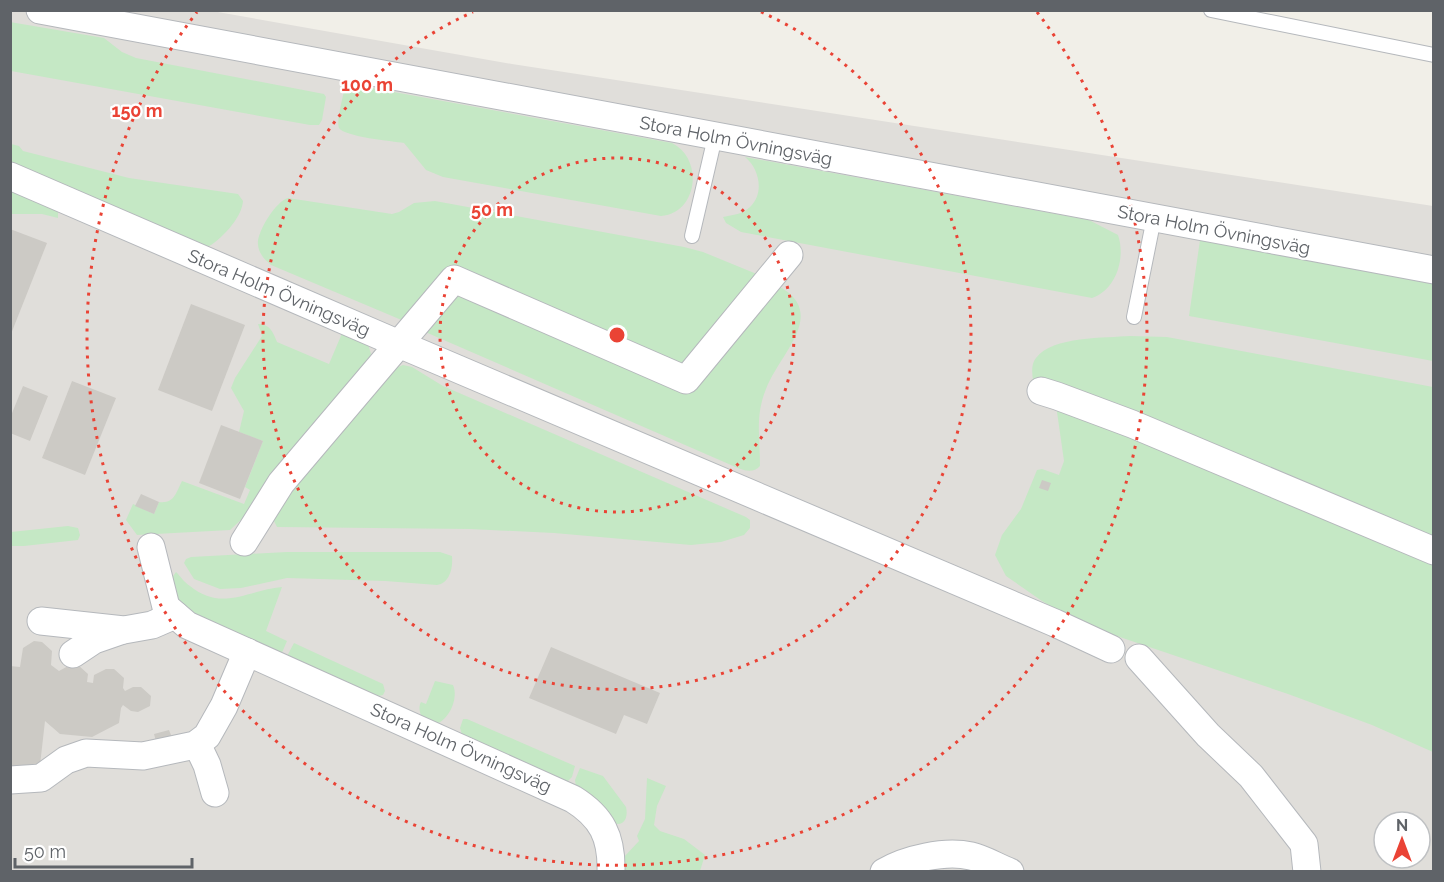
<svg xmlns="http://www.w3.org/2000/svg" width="1444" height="882" viewBox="0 0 1444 882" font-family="Raleway,sans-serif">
<rect width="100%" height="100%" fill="#f1efe8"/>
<path fill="#e0deda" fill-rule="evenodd" d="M 10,11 L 212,11 L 512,64 L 1433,206 L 1433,871 L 11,871 ZM 1384,822 L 1420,822 L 1420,858 L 1384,858 Z"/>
<g fill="#c5e8c5">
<path d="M 10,22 L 104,38 L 122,52 L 136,58 L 324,94 L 326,97 L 322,120 L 319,125 L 310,125 L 11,71 Z"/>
<path d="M 352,86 L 361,86 L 672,143 C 704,159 698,213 661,216 L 443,177 L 426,170 L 404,143 C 392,141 345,137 339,128 C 336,121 343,98 344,90 Z"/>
<path d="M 11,144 L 19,146 L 23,151 L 129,178 L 238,194 L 243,201 C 242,218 221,240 206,248 L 11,169 Z"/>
<path d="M 745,157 L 1089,220 L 1118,235 C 1126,258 1116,290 1092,298 L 741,232 L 726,223 L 723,217 C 733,215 743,214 750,207 C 765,193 759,168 745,157 Z"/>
<path d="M 10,184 L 58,209 L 58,218 L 42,214 L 11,214 Z"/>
<path d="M 288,198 L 392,214 L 399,212 L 414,203 L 435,201 L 684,247 L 703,252 L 764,277 L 689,373 L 466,278 L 411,324 L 271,265 C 265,260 259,254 258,245 C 256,233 276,201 288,198 Z"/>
<path d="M 1200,240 L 1433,284 L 1433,361 L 1189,316 Z"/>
<path d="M 772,283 C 833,310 780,352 766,389 C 755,416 760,438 760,466 C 752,475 740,469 731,465 L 423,331 L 454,290 L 687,385 Z"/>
<path d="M 258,324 C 270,324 273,332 277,342 L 329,364 L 343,331 L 368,344 L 371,354 L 369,362 L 242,519 L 230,530 L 137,535 L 126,520 L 133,504 L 154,514 L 159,502 C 174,504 176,493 182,481 L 244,504 L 250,490 L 245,487 L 263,441 L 239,432 L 244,411 L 231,388 L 235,378 L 262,336 Z"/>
<path d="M 1130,336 L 1167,337 L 1433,387 L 1433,546 L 1041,386 L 1033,380 C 1032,373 1031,364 1036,358 C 1052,336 1106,338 1130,336 Z"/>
<path d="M 403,365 L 412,367 L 443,386 L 746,517 L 750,520 L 750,528 L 744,535 L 721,542 L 691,545 L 554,533 L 470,529 L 277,527 L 273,519 L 274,512 L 391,370 Z"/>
<path d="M 1056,405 L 1433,557 L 1433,752 L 1372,725 L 1288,694 L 1099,630 L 1073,619 L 1042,601 L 1006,576 L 995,555 L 1002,535 L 1021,509 L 1037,470 L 1042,469 L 1059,475 L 1064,461 Z"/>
<path d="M 68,526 L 78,528 L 80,535 L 78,540 L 24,546 L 11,546 L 11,532 Z"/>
<path d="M 287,552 L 440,552 L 452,556 C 453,568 450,583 437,585 L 385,581 L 287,578 L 241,588 L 220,589 L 194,579 L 184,563 L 186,559 L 191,557 Z"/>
<path d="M 176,572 C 181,577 184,582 190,586 C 222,612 247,590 282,587 L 266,631 L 287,641 L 281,655 L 193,615 L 176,597 L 171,579 Z"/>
<path d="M 294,643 L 383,684 L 385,691 L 383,695 L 374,697 L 286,658 Z"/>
<path d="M 435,681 L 453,685 C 459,698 449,720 436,724 L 422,718 C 420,713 418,707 421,702 L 426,704 Z"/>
<path d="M 463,719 L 467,719 L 575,766 L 572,777 L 567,782 L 463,738 L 460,728 Z"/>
<path d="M 580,768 L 603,776 L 626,807 C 628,815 626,825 616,824 L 608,813 L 576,788 L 575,780 Z"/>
<path d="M 647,778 L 666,786 L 657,806 L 654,825 L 660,831 L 684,839 L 705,855 L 700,871 L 619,872 L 624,857 L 639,841 L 637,836 L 645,819 Z"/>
</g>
<g fill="#cccac5">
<path d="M 10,229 L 47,243 L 11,334 L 10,334 Z"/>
<path d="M 191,304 L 245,325 L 212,411 L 158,390 Z"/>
<path d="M 72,381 L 116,398 L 85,475 L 42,458 Z"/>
<path d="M 23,386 L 48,396 L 30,441 L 10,433 L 10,418 Z"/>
<path d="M 221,425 L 263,441 L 240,499 L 199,483 Z"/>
<path d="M 1042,480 L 1051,483 L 1048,491 L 1039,488 Z"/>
<path d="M 141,494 L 159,502 L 154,514 L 135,506 Z"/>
<path d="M 34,641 L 42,642 L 52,651 L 51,665 L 59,671 L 70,665 L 78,665 L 88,674 L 87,682 L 93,683 L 94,675 L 106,669 L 114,669 L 124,678 L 123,688 L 125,691 L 133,687 L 141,687 L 151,696 L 150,706 L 138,712 L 131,711 L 123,705 L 121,708 L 119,723 L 92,737 L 60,734 L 45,721 L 39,774 L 10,775 L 10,666 L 20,667 L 23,648 Z"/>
<path d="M 551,647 L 660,693 L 647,724 L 624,715 L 616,734 L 529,698 Z"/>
<path d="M 169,730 L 173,740 L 157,745 L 154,734 Z"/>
</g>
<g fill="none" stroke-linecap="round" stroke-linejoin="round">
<defs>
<g id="lane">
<path d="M 1211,10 L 1434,55"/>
<path d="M 692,236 L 715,137"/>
<path d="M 1134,317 L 1154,218"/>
</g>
<g id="street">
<path d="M 40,10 L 1434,270"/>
<path d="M 10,176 L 399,344 L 1055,623 L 1111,649"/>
<path d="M 1041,391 L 1057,396 L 1132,424 L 1434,551"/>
<path d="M 244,542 L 281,483 L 454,279 L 686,380 L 789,255"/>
<path d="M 151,547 L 166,607 L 187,625 L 573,799 C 602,817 612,837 611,872"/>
<path d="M 41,621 L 124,630 L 152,625 L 175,615"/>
<path d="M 73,654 L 94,640 L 120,631"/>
<path d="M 1139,658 L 1208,735 L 1251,776 L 1304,844 L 1307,872"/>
<path d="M 197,744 L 207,765 L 215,793"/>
<path d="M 10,780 L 41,778 L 66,760 L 86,753 L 143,756 L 195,745 L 207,736 L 224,706 L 247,652"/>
<path d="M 884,872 C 906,859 945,850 971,856 C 984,859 997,867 1010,872"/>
</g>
</defs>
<use href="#lane" stroke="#b5b8bc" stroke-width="16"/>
<use href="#street" stroke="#b5b8bc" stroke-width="29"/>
<use href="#lane" stroke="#fff" stroke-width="14"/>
<use href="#street" stroke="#fff" stroke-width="27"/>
</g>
<g fill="none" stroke="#ea4335" stroke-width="3" stroke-dasharray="3 6">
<circle cx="617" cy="335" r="177"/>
<path d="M761 12A354 354 0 1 1 473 12"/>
<path d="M1037 12A530 530 0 1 1 197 12"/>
</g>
<g text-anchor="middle" stroke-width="4.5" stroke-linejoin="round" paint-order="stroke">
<g font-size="18" fill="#5f6368" stroke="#fff">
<text transform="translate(736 141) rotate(11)" y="6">Stora Holm Övningsväg</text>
<text transform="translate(1214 230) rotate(11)" y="6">Stora Holm Övningsväg</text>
<text transform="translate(279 293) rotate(23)" y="6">Stora Holm Övningsväg</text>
<text transform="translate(461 748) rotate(24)" y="6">Stora Holm Övningsväg</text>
</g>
</g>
<circle cx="617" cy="335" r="9" fill="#ea4335" stroke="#fff" stroke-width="3"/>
<g font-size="18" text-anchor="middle" font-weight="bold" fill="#ea4335" stroke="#fff" stroke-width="4.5" stroke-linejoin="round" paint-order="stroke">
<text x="367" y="91">100 m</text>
<text x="137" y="117">150 m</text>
<text x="492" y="216">50 m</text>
</g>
<rect width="1444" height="882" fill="none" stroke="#5f6368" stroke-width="24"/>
<g transform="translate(1402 840)"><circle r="28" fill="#ffffff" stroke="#bfc1c3" stroke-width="1.5"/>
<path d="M0-4.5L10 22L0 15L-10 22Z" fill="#ea4335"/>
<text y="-9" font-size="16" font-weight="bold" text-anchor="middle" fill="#5f6368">N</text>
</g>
<path d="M15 858v9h177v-9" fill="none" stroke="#5f6368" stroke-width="3"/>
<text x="24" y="858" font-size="18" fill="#5f6368" stroke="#ffffff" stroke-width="4.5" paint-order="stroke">50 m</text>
</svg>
